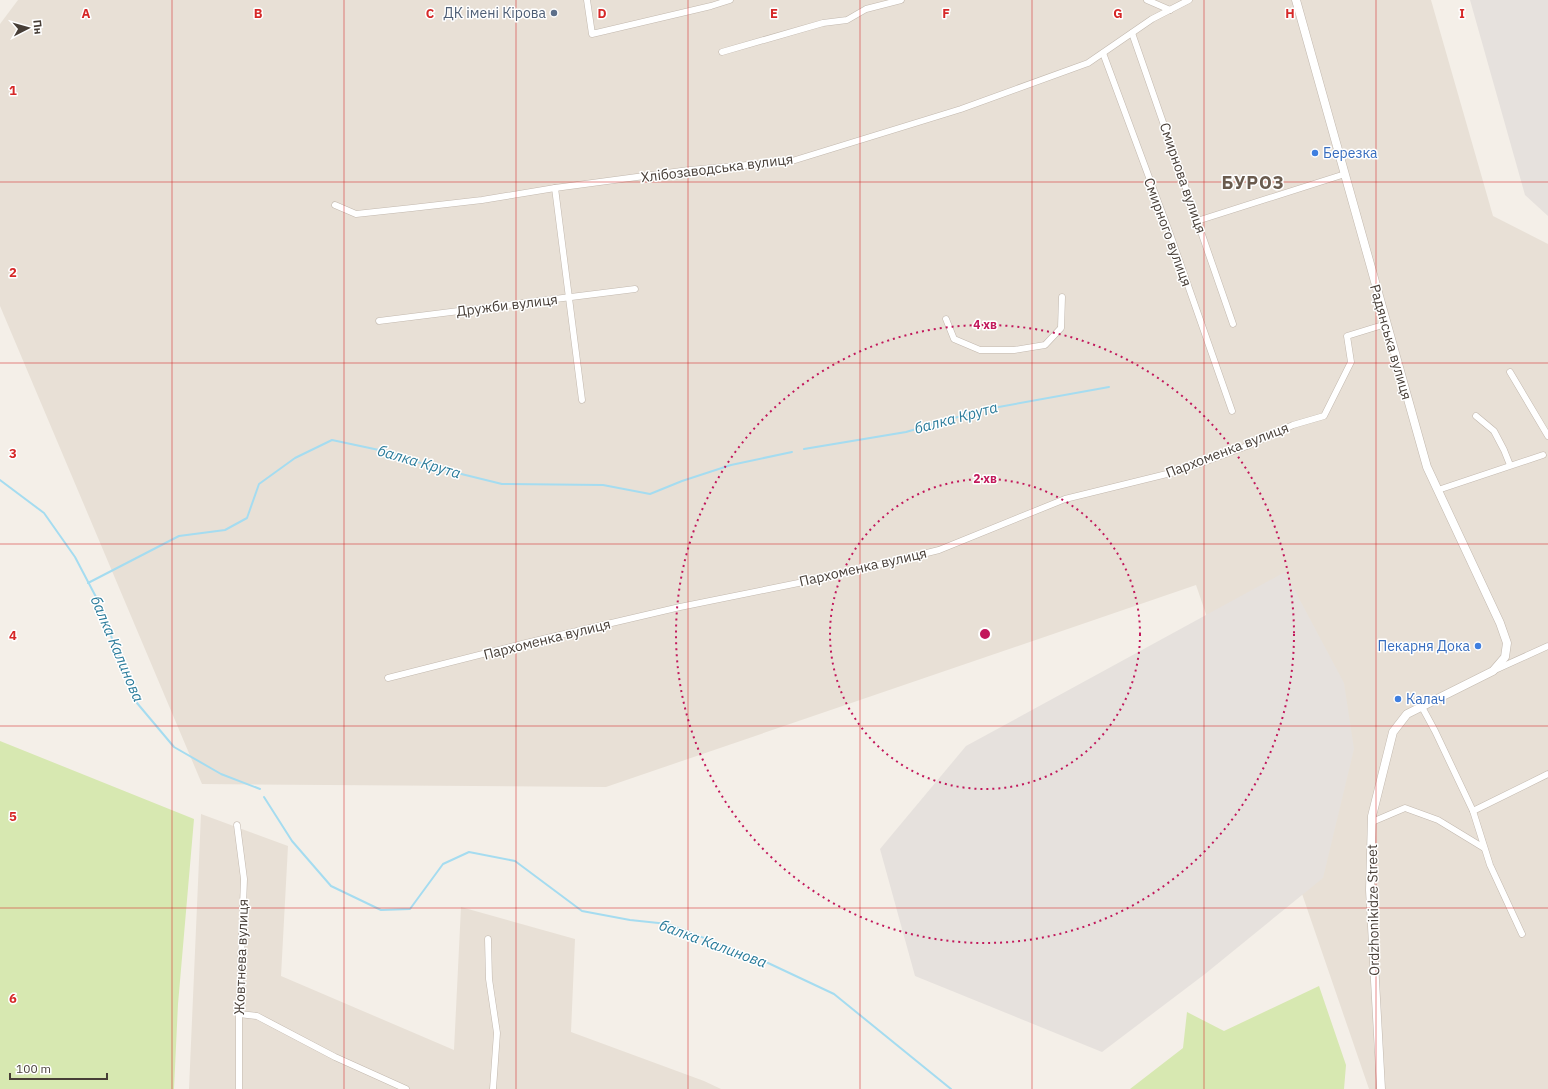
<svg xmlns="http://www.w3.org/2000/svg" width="1548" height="1089" viewBox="0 0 1548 1089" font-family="'IBM Plex Sans',sans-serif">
<rect width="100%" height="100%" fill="#f4efe8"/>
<g fill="#e8e0d6">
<path d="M 18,0 L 1431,0 L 1493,216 L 1548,244 L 1548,1089 L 1369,1089 L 1196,585 L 606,787 L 202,784 L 0,306 L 0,24 Z"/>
<path d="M 201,814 L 288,846 L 281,976 L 454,1050 L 461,907 L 575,939 L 571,1032 L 704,1081 L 721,1089 L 189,1089 Z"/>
</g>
<g fill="#e6e1dd">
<path d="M 1470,0 L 1548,0 L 1548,216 L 1525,195 Z"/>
<path d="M 1285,572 L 1344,683 L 1354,749 L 1323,878 L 1205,974 L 1102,1052 L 915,976 L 880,849 L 966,746 Z"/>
</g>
<g fill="#d7e8b1">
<path d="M 0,741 L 194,819 L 178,1004 L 174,1089 L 0,1089 Z"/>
<path d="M 1319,986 L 1346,1065 L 1344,1089 L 1130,1089 L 1183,1048 L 1187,1012 L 1224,1031 Z"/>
</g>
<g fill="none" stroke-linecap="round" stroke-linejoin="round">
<g stroke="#a5dcf0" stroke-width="2">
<path d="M 804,449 L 906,432 L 982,410 L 1109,387"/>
<path d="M 0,480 L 44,513 L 75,557 L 96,597 L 137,703 L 174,747 L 221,774 L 260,789"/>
<path d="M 88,583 L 179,536 L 225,530 L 247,518 L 259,484 L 295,458 L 332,440 L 379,450 L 437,468 L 502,484 L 603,485 L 650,494 L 682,481 L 731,465 L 792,452"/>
<path d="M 264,797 L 292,841 L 331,886 L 381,910 L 410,909 L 443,864 L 469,852 L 515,861 L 582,911 L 630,920 L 668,924 L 766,962 L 834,994 L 951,1089"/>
</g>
<defs>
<g id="minor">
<path d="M 587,0 L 592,34 L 711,6 L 730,0"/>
<path d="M 1147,0 L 1170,10"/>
<path d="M 1132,33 L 1233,324"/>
<path d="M 722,52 L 823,23 L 847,20 L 866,9 L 901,0"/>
<path d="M 1103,53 L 1170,234 L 1232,411"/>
<path d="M 555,188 L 582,400"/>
<path d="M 335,205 L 356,214 L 412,208 L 482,200 L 555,188 L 689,170 L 792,161 L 961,109 L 1088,63 L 1152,19 L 1189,0"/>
<path d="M 1197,221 L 1345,174"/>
<path d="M 946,319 L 954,339 L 980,350 L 1014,350 L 1045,345 L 1061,328 L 1062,297"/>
<path d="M 379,321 L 635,289"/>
<path d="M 1510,372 L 1548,436"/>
<path d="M 1476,416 L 1494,431 L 1504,450 L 1510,465"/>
<path d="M 1438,490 L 1543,455"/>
<path d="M 1495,670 L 1548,646"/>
<path d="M 388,678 L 526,643 L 680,607 L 833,576 L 939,550 L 1065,499 L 1183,470 L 1247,446 L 1293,425 L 1324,416 L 1351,362 L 1347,336 L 1386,324"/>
<path d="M 1422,707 L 1435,731 L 1473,811 L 1490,865 L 1522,934"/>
<path d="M 1473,811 L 1548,774"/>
<path d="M 1372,822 L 1405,808 L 1438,820 L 1484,848"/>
<path d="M 237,825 L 244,879 L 239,1014 L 239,1089"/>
<path d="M 488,939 L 489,979 L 497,1033 L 493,1089"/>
<path d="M 239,1014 L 257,1016 L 335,1057 L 406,1089"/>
</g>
<path id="tertiary" d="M 1296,0 L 1427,467 L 1500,623 L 1507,643 L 1505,657 L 1493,671 L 1407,714 L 1393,732 L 1372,816 L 1370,890 L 1381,1089"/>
</defs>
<use href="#minor" stroke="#c2b8ae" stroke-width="7"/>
<use href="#tertiary" stroke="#c2b8ae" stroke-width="9"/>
<use href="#minor" stroke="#fff" stroke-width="6"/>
<use href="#tertiary" stroke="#fff" stroke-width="8"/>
</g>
<path fill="none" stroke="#d62828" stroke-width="1" stroke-opacity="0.55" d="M 172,0 L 172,1089M 344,0 L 344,1089M 516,0 L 516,1089M 688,0 L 688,1089M 860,0 L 860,1089M 1032,0 L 1032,1089M 1204,0 L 1204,1089M 1376,0 L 1376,1089M 0,182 L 1548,182M 0,363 L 1548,363M 0,544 L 1548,544M 0,726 L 1548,726M 0,908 L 1548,908"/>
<g fill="none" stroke="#c2185b" stroke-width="2" stroke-dasharray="2 4">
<circle cx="985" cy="634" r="155"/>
<circle cx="985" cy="634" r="309"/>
</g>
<circle fill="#5c6f8a" stroke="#fff" stroke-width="1.5" cx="554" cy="13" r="4"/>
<g fill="#3f7fe0" stroke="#fff" stroke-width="1.5">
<circle cx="1315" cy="153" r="4"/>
<circle cx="1478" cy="646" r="4"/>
<circle cx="1398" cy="699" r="4"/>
</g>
<g text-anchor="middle" stroke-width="3" stroke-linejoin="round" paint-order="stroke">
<g font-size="14" fill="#4e5e75" stroke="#fff" text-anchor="end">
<text x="546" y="18">ДК імені Кірова</text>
</g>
<g font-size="14" fill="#366cbe" stroke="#fff" text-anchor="start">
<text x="1323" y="158">Березка</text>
<text x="1470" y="651" text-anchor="end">Пекарня Дока</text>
<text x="1406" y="704">Калач</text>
</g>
<g font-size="14" fill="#473e37" stroke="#fff">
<text transform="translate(717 168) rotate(-7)" y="5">Хлібозаводська вулиця</text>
<text transform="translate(1183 178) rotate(71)" y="5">Смирнова вулиця</text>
<text transform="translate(1168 232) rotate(70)" y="5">Смирного вулиця</text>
<text transform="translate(507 305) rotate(-7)" y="5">Дружби вулиця</text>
<text transform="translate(1391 342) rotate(74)" y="5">Радянська вулиця</text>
<text transform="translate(1227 450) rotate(-21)" y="5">Пархоменка вулиця</text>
<text transform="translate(863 567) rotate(-13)" y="5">Пархоменка вулиця</text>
<text transform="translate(547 639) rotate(-14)" y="5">Пархоменка вулиця</text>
<text transform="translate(1373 910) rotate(-91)" y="5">Ordzhonikidze Street</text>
<text transform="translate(241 957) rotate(-88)" y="5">Жовтнева вулиця</text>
</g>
<g font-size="15" font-style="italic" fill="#2b7c9b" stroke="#fff">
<text transform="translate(956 418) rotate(-15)" y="5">балка Крута</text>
<text transform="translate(419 462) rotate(16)" y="5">балка Крута</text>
<text transform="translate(117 649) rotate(67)" y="5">балка Калинова</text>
<text transform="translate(713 944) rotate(20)" y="5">балка Калинова</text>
</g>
<g font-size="18" font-weight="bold" letter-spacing="1" fill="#6a5b4e" stroke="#fff">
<text x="1253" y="189">БУРОЗ</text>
</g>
</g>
<g font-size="13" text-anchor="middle" font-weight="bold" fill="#d62828" stroke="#fff" stroke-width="3" stroke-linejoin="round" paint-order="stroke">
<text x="86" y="18">A</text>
<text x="258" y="18">B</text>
<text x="430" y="18">C</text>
<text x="602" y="18">D</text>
<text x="774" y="18">E</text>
<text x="946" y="18">F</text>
<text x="1118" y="18">G</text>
<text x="1290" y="18">H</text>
<text x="1462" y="18">I</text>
<text x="13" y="95">1</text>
<text x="13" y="277">2</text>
<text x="13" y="458">3</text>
<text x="13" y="640">4</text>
<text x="13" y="821">5</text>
<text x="13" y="1003">6</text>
</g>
<circle cx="985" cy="634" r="6" fill="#c2185b" stroke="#fff" stroke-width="2"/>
<g font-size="12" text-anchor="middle" font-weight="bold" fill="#c2185b" stroke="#fff" stroke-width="3" stroke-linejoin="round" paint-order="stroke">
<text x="985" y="329">4 хв</text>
<text x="985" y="483">2 хв</text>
</g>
<g transform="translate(28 28) rotate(84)" stroke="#ffffff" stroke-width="3" paint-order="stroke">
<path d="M0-3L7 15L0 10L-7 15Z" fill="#473e37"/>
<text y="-6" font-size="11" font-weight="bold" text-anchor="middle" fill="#473e37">Пн</text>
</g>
<path d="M10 1073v6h97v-6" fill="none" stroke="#473e37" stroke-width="2"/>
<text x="16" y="1073" font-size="12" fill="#473e37" stroke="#ffffff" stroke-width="3" paint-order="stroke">100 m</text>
</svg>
